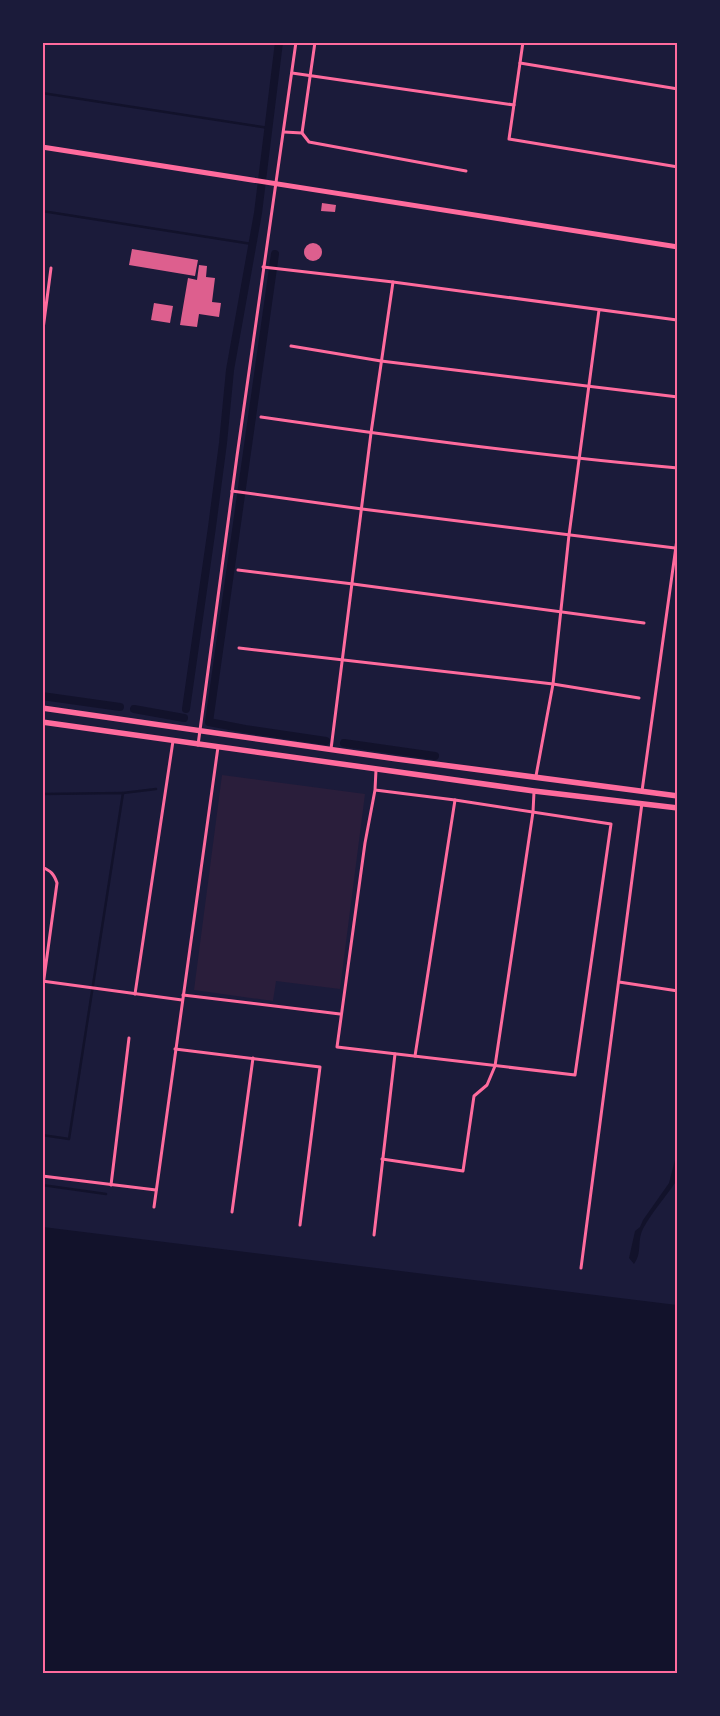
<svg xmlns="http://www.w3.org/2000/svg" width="720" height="1716" viewBox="0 0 720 1716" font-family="Inter,sans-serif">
<rect width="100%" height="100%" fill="#1b1b3a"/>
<path fill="#2a1e3b" d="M 222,775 L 365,794 L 340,989 L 276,981 L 273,1001 L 194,990 Z"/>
<g fill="#12122b">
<path d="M 676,1156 L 678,1177 L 675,1183 C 665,1198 652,1212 644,1227 C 636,1241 643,1252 634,1264 L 629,1258 L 635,1231 L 640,1227 L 643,1220 L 669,1183 Z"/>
<path d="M 43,1227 L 677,1305 L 677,1673 L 43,1673 Z"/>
</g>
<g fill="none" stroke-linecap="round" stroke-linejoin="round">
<g stroke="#12122b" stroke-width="2.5">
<path d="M 42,93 L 269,128"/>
<path d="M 42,211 L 252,244"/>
<path d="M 123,793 L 156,789"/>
<path d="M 42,794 L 123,793 L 69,1139 L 42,1135"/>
<path d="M 42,1185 L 106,1194"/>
</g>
<g stroke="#12122b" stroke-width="8">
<path d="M 275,254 L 209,722 L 245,729 L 326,741"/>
<path d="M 42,696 L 120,707"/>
<path d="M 134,709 L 184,718"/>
<path d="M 186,709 L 212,527 L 223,443 L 230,370 L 258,213 L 279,42"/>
<path d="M 344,743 L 435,756"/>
</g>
</g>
<g fill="#dd5f8e">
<path d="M 322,203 L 336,205 L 335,212 L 321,211 Z"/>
<circle cx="313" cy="252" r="9"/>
<path d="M 132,249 L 198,260 L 195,276 L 129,265 Z"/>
<path d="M 199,265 L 207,266 L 206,277 L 215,278 L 212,302 L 221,303 L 219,317 L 199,314 L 197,327 L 180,325 L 188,278 L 197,280 Z"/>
<path d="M 154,303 L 173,306 L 170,323 L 151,320 Z"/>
</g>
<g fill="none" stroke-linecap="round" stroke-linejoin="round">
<g stroke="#ff6b9d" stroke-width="3">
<path d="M 523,42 L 509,139 L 678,167"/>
<path d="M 520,63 L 678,89"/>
<path d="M 292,73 L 514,105"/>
<path d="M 284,132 L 302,133 L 309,142 L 466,171"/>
<path d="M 302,133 L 315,42"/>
<path d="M 263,267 L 393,282 L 677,320"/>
<path d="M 42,337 L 51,268"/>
<path d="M 291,346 L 381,361 L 678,397"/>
<path d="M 261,417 C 399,437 538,456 678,468"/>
<path d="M 232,491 L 362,509 L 675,548"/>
<path d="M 238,570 L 353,584 L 644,623"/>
<path d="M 239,648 L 553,684 L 639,698"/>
<path d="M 198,745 L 237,456 L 296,42"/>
<path d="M 331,749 L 371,433 L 393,282"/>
<path d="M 536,776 L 553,684 L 569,535 L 599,310"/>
<path d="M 375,790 L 455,800 L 611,824 L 575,1075 L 337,1047 L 365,843 L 375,790 L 376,770"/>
<path d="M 642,791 L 678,532"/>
<path d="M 42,867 C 51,871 54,874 57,883 L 42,993"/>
<path d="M 42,981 L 182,1000"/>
<path d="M 619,982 L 678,991"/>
<path d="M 135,994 L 173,741"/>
<path d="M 183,995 L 340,1014"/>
<path d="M 175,1049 L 320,1067 L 300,1225"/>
<path d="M 415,1056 L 455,800"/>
<path d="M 382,1159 L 463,1171 L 474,1096 L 487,1085 L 495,1066 L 533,812 L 534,792"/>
<path d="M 42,1176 L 156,1190"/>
<path d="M 111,1185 L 129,1038"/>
<path d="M 154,1207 L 218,747"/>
<path d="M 232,1212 L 253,1058"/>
<path d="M 374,1235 L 395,1054"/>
<path d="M 581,1268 L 642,803"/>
</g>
<path stroke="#ff6b9d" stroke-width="5" d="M 42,147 L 678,247"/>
<g stroke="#ff6b9d" stroke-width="5.5">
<path d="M 42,708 L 397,759 L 678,796"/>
<path d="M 42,722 L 534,791 L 678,808"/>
</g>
</g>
<rect width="720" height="1716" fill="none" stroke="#1b1b3a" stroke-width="88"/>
<rect x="44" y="44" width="632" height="1628" fill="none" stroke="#ff6b9d" stroke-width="2"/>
</svg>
